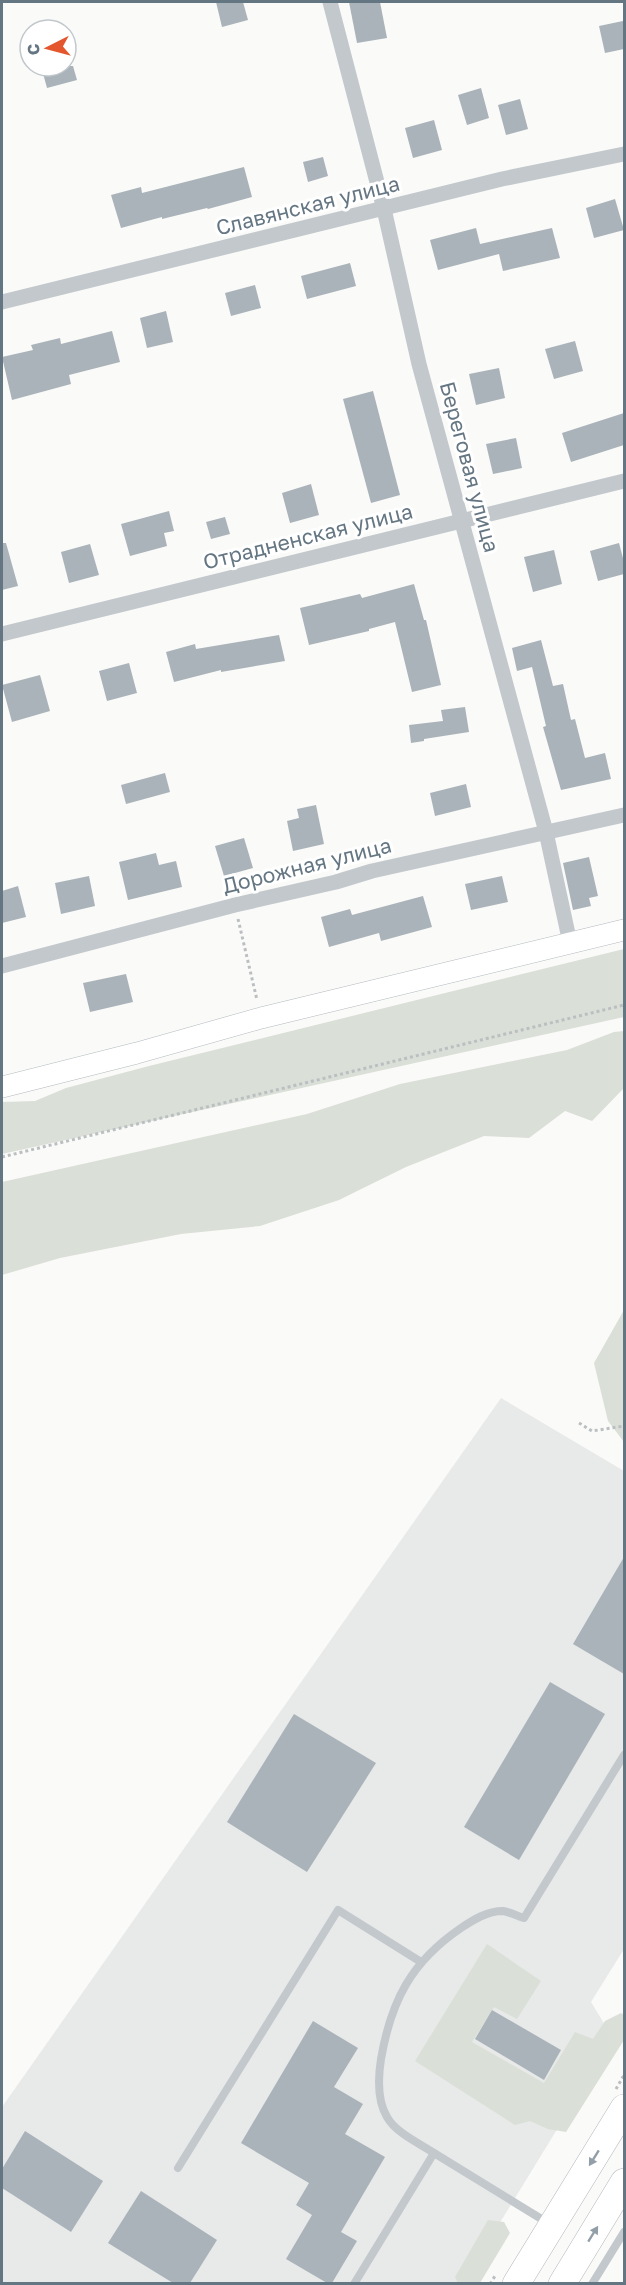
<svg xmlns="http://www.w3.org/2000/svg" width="626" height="2285" viewBox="0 0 626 2285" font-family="'Golos Text',sans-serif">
<rect width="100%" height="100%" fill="#fafaf8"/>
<path fill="#e8e9e9" d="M 501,1398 L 624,1471 L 624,1949 L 591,2002 L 613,2038 L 463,2283 L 2,2284 L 2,2107 Z"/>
<g fill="#dadfd7">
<path d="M 624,949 L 624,1017 L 2,1154 L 2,1102 L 35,1101 L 66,1088 L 149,1066 Z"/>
<path d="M 624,1031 L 624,1088 L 592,1121 L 565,1111 L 529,1138 L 484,1136 L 406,1167 L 339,1200 L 260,1226 L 181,1234 L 60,1258 L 2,1275 L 2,1182 L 307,1114 L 400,1084 L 567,1050 L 614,1032 Z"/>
<path d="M 624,1310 L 624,1442 L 608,1421 L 594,1363 Z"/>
<path d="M 487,1944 L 541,1981 L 517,2019 L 494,2007 L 472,2042 L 544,2083 L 575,2032 L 593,2039 L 605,2021 L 621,2013 L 624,2015 L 624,2040 L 566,2132 L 548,2129 L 530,2121 L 515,2125 L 415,2061 Z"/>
<path d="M 488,2220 L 504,2222 L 510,2233 L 480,2283 L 458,2283 L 455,2277 Z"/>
</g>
<g fill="#aab3b9">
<path d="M 216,2 L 243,2 L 248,20 L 222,27 Z"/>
<path d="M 349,2 L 380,2 L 387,38 L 357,43 Z"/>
<path d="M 623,21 L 624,49 L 605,53 L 599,26 Z"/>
<path d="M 41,66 L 73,66 L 77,80 L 47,88 Z"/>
<path d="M 481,88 L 489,118 L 467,125 L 458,95 Z"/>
<path d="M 520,99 L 528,129 L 506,135 L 498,105 Z"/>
<path d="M 434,120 L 442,150 L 413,158 L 405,128 Z"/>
<path d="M 323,157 L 328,176 L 308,182 L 303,162 Z"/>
<path d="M 244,167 L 252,197 L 208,209 L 207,208 L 162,219 L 162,217 L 121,228 L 111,195 L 141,187 L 142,193 Z"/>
<path d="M 615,199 L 624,230 L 594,238 L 586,208 Z"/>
<path d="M 476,228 L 480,244 L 552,228 L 560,258 L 503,271 L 499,254 L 438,270 L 430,240 Z"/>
<path d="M 350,263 L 356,286 L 307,299 L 301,276 Z"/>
<path d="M 255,285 L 261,308 L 231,316 L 225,293 Z"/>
<path d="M 166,311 L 173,342 L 147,348 L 140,318 Z"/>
<path d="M 112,331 L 120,362 L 69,375 L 71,384 L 12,400 L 2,357 L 33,350 L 31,345 L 60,338 L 61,344 Z"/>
<path d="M 575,341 L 583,371 L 554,379 L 545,349 Z"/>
<path d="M 499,368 L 505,398 L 476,405 L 469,374 Z"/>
<path d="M 373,391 L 400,495 L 371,503 L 343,399 Z"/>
<path d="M 624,413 L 624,445 L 571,462 L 562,433 Z"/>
<path d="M 516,438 L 522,468 L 493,474 L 486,444 Z"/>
<path d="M 311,484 L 319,515 L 290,523 L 282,493 Z"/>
<path d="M 169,511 L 174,531 L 164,533 L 167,546 L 130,556 L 121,524 Z"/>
<path d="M 225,517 L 230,534 L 211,539 L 206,522 Z"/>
<path d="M 2,543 L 6,543 L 18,586 L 2,590 Z"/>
<path d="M 619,543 L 624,562 L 624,574 L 598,581 L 590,551 Z"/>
<path d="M 90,544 L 99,575 L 69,583 L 61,552 Z"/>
<path d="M 554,550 L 562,584 L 533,592 L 524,557 Z"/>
<path d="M 414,584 L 424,620 L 426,620 L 441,685 L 412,692 L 395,622 L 369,629 L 369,631 L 309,645 L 300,608 L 360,594 L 362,598 Z"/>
<path d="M 279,635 L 285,661 L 221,672 L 221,670 L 174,682 L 166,652 L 195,644 L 196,649 Z"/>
<path d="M 541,640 L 553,686 L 563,684 L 571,720 L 575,719 L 585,758 L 605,753 L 611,779 L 561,790 L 543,727 L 546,726 L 532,667 L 517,671 L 512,648 Z"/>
<path d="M 129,663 L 137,693 L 107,701 L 99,671 Z"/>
<path d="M 40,675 L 50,711 L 12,722 L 2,685 Z"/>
<path d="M 465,707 L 469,732 L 424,739 L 424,741 L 411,743 L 409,725 L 443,721 L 441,710 Z"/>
<path d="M 165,773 L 170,792 L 126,804 L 121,785 Z"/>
<path d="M 466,784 L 471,807 L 435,816 L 430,793 Z"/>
<path d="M 316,805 L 324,844 L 293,851 L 287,821 L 299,818 L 297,809 Z"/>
<path d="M 244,838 L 253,868 L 224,876 L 215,846 Z"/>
<path d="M 156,853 L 159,865 L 176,861 L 182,887 L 128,900 L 119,862 Z"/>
<path d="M 589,857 L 598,896 L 589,898 L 591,906 L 573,910 L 563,863 Z"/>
<path d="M 89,876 L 95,906 L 61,914 L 55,883 Z"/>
<path d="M 502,876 L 508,902 L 471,910 L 465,884 Z"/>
<path d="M 18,886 L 26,917 L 2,923 L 2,891 Z"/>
<path d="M 423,896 L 432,927 L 381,941 L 379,933 L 329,947 L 321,917 L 350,909 L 352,915 Z"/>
<path d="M 126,974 L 133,1002 L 90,1012 L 83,983 Z"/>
<path d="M 624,1557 L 624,1674 L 573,1644 Z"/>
<path d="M 550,1682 L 605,1714 L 519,1860 L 464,1827 Z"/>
<path d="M 294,1714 L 376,1763 L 307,1872 L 227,1822 Z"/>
<path d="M 492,2010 L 561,2050 L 544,2080 L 475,2039 Z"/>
<path d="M 313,2021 L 358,2048 L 334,2087 L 363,2104 L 345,2134 L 385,2157 L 341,2232 L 357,2241 L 332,2283 L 327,2283 L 286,2259 L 312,2215 L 296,2205 L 309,2183 L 241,2143 Z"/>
<path d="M 25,2131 L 103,2181 L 71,2232 L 2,2188 L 2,2169 Z"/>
<path d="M 141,2191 L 217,2240 L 190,2283 L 173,2283 L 108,2243 Z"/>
</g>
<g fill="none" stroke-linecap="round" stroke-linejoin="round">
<defs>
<path id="secondary" d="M 2,1087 L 137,1053 L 261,1018 L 624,930"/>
<g id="highway">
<path d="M 516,2284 L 624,2108"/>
<path d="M 562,2284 L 624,2182"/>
</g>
</defs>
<use href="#secondary" stroke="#b3babf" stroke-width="22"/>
<use href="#highway" stroke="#b4b9bd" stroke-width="28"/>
<g stroke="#bbbfc2" stroke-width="3" stroke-dasharray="3 3" stroke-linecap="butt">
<path d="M 238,919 L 257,1000"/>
<path d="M 2,1157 L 624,1005"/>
<path d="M 579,1423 L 592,1431 L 624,1426"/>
<path d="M 616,2089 L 624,2075"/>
<path d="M 490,2284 L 495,2276"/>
</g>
<g stroke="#c3c8cc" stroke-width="8">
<path d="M 434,2153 C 419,2143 396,2133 387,2117 C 377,2100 378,2078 381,2059 C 391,2001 411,1962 461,1928 C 473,1920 487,1911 503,1911 C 509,1912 518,1916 524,1918 L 624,1755"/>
<path d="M 178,2168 L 338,1910 L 421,1962"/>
<path d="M 354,2284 L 434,2153 L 548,2223"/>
<path d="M 592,2284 L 624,2232"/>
</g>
<g stroke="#c3c8cc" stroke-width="15">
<path d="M 330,2 L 384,209 L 419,364 L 546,832 L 570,943"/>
<path d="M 2,302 L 502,179 L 624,154"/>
<path d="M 2,634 L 624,481"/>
<path d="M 2,966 L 235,905 L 336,882 L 372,871 L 624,815"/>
</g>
<use href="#secondary" stroke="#fff" stroke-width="21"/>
<use href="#highway" stroke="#fff" stroke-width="27"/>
</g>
<defs><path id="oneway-solid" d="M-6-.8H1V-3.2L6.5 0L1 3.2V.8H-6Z" transform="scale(1.5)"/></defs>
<g fill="#939fa8">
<use href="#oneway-solid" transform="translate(594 2158) rotate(122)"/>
<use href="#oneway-solid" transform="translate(593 2234) rotate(-58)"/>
</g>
<g text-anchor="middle" stroke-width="6" stroke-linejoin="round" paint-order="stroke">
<g font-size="21" fill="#657683" stroke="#fff">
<text transform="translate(308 206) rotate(-14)" y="7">Славянская улица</text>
<text transform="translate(469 467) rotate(75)" y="7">Береговая улица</text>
<text transform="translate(308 537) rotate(-14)" y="7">Отрадненская улица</text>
<text transform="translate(307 866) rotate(-14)" y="7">Дорожная улица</text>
</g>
</g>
<rect width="626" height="2285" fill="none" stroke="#657683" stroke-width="6"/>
<g transform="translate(48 48) rotate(264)"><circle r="28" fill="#ffffff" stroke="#c1c8cd" stroke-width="1.5"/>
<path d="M0-4.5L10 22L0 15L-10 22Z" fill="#e4572e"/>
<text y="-9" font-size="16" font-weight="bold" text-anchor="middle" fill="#657683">С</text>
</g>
</svg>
